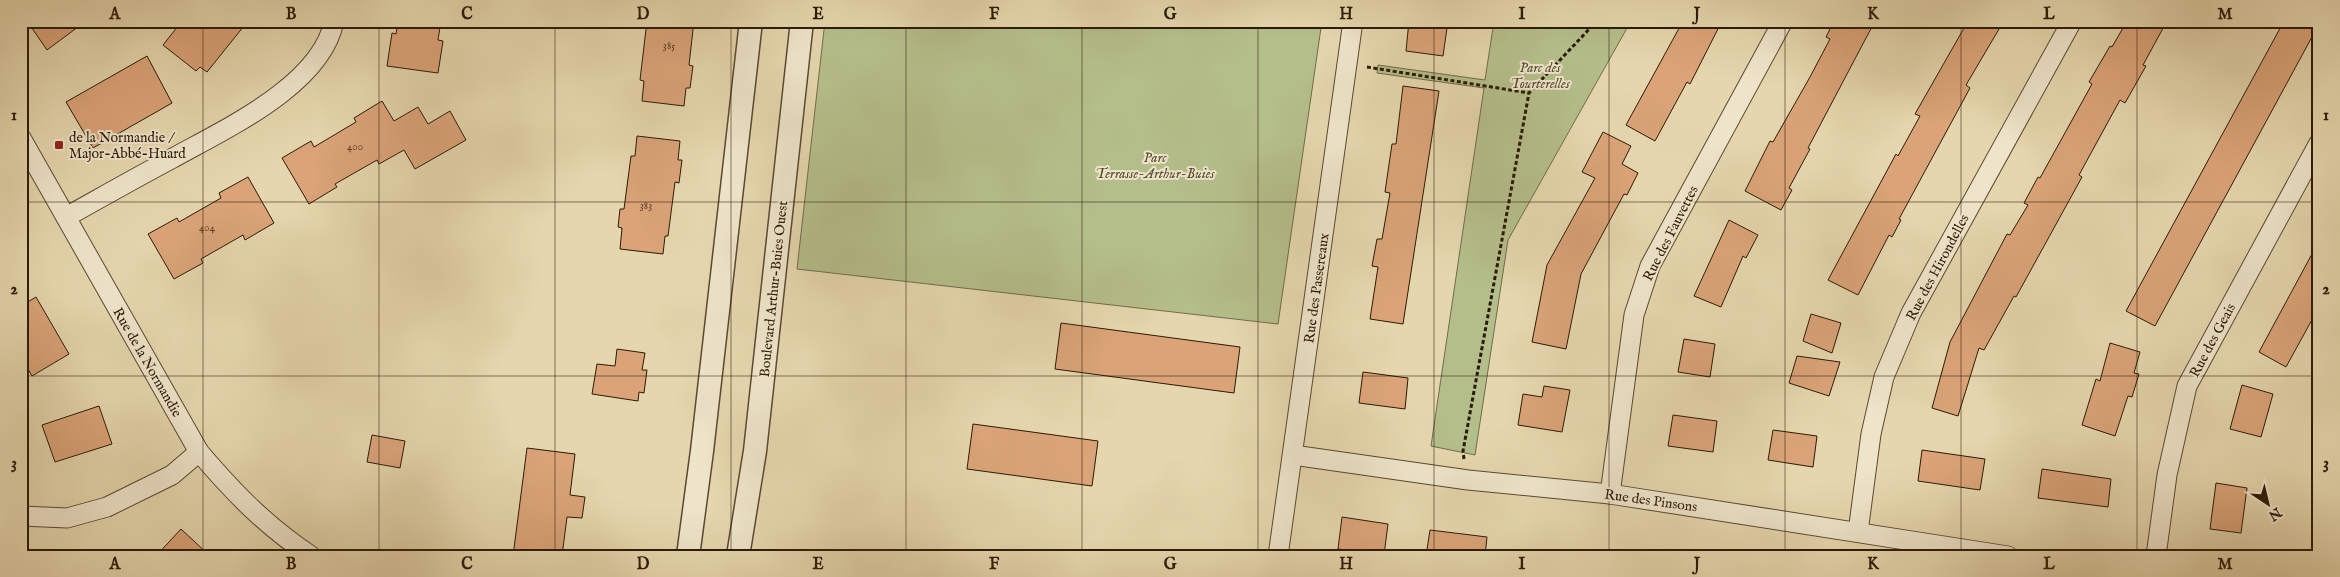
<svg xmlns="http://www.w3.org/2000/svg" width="2340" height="577" viewBox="0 0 2340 577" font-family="'IM FELL English',serif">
<rect width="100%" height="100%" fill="#e5d6ad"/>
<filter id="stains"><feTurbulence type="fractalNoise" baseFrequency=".004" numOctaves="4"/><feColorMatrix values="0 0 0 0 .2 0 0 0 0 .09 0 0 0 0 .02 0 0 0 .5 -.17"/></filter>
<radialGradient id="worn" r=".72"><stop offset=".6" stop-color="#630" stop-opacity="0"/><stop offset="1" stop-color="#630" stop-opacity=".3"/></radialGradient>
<g fill="#b4be8a" stroke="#706c49">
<path d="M 825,21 L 1322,21 L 1278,324 L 797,269 Z"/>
<path d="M 1494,21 L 1631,21 L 1508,240 L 1475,455 L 1431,446 L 1484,88 L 1377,73 L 1378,65 L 1485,80 Z"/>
</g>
<g fill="#daa378" stroke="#2c1a08">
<path d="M 27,21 L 86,21 L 47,50 Z"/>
<path d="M 182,21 L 248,21 L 207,72 L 200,67 L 196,71 L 163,45 Z"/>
<path d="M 398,21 L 441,21 L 438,40 L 443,41 L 438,73 L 387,66 L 392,33 L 396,34 Z"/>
<path d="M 647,21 L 694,21 L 689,65 L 693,66 L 690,88 L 686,88 L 684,106 L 642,101 L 644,81 L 640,80 Z"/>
<path d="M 1409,21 L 1448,21 L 1443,56 L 1406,51 Z"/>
<path d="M 1683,21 L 1722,21 L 1690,84 L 1687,82 L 1655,141 L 1626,125 Z"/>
<path d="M 1834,21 L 1875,21 L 1808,148 L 1810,149 L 1789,188 L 1792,190 L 1781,210 L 1745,191 L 1770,141 L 1773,142 L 1810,77 L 1830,39 L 1826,37 Z"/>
<path d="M 1968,21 L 1986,21 L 1999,29 L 1966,85 L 1970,88 L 1899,219 L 1901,220 L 1892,237 L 1889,235 L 1858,295 L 1828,280 L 1896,154 L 1898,156 L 1920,116 L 1915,114 Z"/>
<path d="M 2127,21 L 2167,21 L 2143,65 L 2146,66 L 2125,103 L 2120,100 L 2079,175 L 2082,177 L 2016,297 L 2014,296 L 1984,350 L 1979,348 L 1958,416 L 1932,408 L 1950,342 L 2007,234 L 2010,235 L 2028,205 L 2024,203 L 2038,177 L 2040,178 L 2092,84 L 2089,82 L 2110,46 L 2112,47 Z"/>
<path d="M 2284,21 L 2319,21 L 2319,24 L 2155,326 L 2126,311 Z"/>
<path d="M 147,56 L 172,103 L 93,148 L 66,102 Z"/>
<path d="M 1403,86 L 1439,91 L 1403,324 L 1370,319 L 1378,267 L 1372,266 L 1377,239 L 1382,239 L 1390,193 L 1385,192 L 1392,144 L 1396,144 Z"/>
<path d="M 382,101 L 394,121 L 418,107 L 428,124 L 450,111 L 466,140 L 415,169 L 404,150 L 379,164 L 377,160 L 335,184 L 337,187 L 309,204 L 282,158 L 311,141 L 314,147 L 356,122 L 354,118 Z"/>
<path d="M 1603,132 L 1631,146 L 1622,164 L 1638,173 L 1627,195 L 1624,194 L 1581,274 L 1566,349 L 1532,342 L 1547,265 L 1595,178 L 1582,172 Z"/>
<path d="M 637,136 L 680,141 L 678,160 L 682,160 L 679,183 L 675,182 L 668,236 L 665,236 L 663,254 L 620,249 L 622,228 L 618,227 L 620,209 L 624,209 L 631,156 L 635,156 Z"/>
<path d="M 248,177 L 274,223 L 245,240 L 243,235 L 201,259 L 203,263 L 174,279 L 148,234 L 177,218 L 179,222 L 221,198 L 219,193 Z"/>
<path d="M 1729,220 L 1758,235 L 1746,258 L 1743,256 L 1721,307 L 1694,296 Z"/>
<path d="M 2319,241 L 2319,307 L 2286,367 L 2259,352 Z"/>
<path d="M 36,297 L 69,354 L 32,376 L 21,357 L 21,306 Z"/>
<path d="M 1811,314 L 1841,323 L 1832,353 L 1803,341 Z"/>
<path d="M 1061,323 L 1240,347 L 1234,393 L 1055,369 Z"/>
<path d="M 1684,339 L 1715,344 L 1710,377 L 1678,372 Z"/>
<path d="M 2110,343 L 2140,352 L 2134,373 L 2139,374 L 2132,397 L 2128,396 L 2115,436 L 2082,425 L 2096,379 L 2100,381 Z"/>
<path d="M 617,349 L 645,353 L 642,370 L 647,370 L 644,393 L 639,392 L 638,401 L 592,394 L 597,364 L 615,366 Z"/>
<path d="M 1797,356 L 1840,362 L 1829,396 L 1789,383 Z"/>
<path d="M 1363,372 L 1408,378 L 1405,409 L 1359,403 Z"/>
<path d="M 2242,385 L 2273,394 L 2261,437 L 2230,429 Z"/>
<path d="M 1544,386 L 1570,390 L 1562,432 L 1518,425 L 1523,394 L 1542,397 Z"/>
<path d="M 99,406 L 112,444 L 55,462 L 42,425 Z"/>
<path d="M 1673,415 L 1717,421 L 1713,452 L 1668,446 Z"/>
<path d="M 973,424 L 1098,441 L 1092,486 L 967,469 Z"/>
<path d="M 1773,430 L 1817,436 L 1813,467 L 1768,460 Z"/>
<path d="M 372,435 L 405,441 L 400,468 L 367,462 Z"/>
<path d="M 527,448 L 575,454 L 570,495 L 585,497 L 582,518 L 567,517 L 562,556 L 513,556 Z"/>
<path d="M 1922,450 L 1985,459 L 1980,490 L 1918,481 Z"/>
<path d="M 2042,469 L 2111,479 L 2108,507 L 2038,498 Z"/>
<path d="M 2216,483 L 2247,488 L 2241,533 L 2210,529 Z"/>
<path d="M 1342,517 L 1388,524 L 1384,555 L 1338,549 Z"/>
<path d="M 181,529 L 210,556 L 156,556 Z"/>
<path d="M 1430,530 L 1487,537 L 1485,556 L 1426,556 Z"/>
</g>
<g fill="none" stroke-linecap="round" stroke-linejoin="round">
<defs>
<g id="minor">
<path d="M 21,138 L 199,452 C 235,494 265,525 311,556"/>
<path d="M 66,217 C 102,197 137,177 173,158 C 225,129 322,85 334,21"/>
<path d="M 1293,455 L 1468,480 L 1610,494 L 2008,556"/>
<path d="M 1610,494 L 1634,315 L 1650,266 L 1783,21"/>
<path d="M 21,516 L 67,518 L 107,507 L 172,475 L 199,452"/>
<path d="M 1858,532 L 1871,434 L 1884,377 L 1911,313 L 2072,21"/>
<path d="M 1278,556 L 1353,21"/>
<path d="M 2156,556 L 2167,475 L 2187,386 L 2319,143"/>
</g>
<g id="tertiary">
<path d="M 688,556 L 702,451 L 751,21"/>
<path d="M 738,556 L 755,451 L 802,21"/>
</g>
</defs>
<use href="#minor" stroke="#5a4931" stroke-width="21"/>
<use href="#tertiary" stroke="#5a4931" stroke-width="25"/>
<g stroke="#2c1a08" stroke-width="3" stroke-dasharray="4 2.5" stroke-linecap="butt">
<path d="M 1367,67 L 1529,93"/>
<path d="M 1464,459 L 1463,451 L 1529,93 L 1593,25 L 1594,21"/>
</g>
<use href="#minor" stroke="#eee4ca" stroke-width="19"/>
<use href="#tertiary" stroke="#eee4ca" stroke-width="22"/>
</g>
<path fill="none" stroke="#2c1a08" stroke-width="1" stroke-opacity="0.55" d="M 203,21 L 203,556M 379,21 L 379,556M 555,21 L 555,556M 731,21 L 731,556M 906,21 L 906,556M 1082,21 L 1082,556M 1258,21 L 1258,556M 1434,21 L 1434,556M 1609,21 L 1609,556M 1785,21 L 1785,556M 1961,21 L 1961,556M 2137,21 L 2137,556M 21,202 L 2319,202M 21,376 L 2319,376"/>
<rect fill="#8f2418" stroke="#eee4ca" stroke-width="2" x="54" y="140" width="10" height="10" rx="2.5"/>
<g text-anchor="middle" stroke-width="4" stroke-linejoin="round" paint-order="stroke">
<g font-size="11" fill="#583c24">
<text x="669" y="49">385</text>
<text x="355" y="150">400</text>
<text x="646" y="209">383</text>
<text x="207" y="231">404</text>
</g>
<g font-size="14" font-style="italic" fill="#554b2f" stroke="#eee4ca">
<text x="1540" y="72">Parc des<tspan x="1540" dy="16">Tourterelles</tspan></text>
<text x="1155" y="162">Parc<tspan x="1155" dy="16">Terrasse-Arthur-Buies</tspan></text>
</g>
<g font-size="14" fill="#2c1a08" stroke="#eee4ca" text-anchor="start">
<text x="69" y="142">de la Normandie /<tspan x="69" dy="16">Major-Abbé-Huard</tspan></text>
</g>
<g font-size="14" fill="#2c1a08" stroke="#eee4ca">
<text transform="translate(1670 233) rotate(-63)" y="5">Rue des Fauvettes</text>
<text transform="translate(1937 267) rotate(-62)" y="5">Rue des Hirondelles</text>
<text transform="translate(1316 288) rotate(-82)" y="5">Rue des Passereaux</text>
<text transform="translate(773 289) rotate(-84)" y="5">Boulevard Arthur-Buies Ouest</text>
<text transform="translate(2212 340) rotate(-62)" y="5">Rue des Geais</text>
<text transform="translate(148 362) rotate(60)" y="5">Rue de la Normandie</text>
<text transform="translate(1651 500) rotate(8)" y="5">Rue des Pinsons</text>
</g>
</g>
<rect width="2340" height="577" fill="none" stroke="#e5d6ad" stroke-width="55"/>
<g transform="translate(2268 504) rotate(145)" stroke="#eee4ca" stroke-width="4" paint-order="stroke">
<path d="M0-4L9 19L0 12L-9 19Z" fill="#2c1a08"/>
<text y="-8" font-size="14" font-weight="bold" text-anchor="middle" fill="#2c1a08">N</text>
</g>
<rect x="28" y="28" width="2284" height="522" fill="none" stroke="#2c1a08" stroke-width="2"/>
<g font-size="16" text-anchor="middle" font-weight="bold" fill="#2c1a08">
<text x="115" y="19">A</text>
<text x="291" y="19">B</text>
<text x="467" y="19">C</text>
<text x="643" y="19">D</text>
<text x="818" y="19">E</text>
<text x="994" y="19">F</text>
<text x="1170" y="19">G</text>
<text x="1346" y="19">H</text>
<text x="1522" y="19">I</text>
<text x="1697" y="19">J</text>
<text x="1873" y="19">K</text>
<text x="2049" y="19">L</text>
<text x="2225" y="19">M</text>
<text x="14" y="120">1</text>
<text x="2326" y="120">1</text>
<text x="14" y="294">2</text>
<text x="2326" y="294">2</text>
<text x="14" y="468">3</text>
<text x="2326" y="468">3</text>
<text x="115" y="569">A</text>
<text x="291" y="569">B</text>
<text x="467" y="569">C</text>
<text x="643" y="569">D</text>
<text x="818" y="569">E</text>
<text x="994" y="569">F</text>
<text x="1170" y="569">G</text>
<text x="1346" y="569">H</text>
<text x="1522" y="569">I</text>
<text x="1697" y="569">J</text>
<text x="1873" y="569">K</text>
<text x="2049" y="569">L</text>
<text x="2225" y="569">M</text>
</g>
<rect width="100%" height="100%" filter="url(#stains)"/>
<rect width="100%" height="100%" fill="url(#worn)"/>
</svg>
